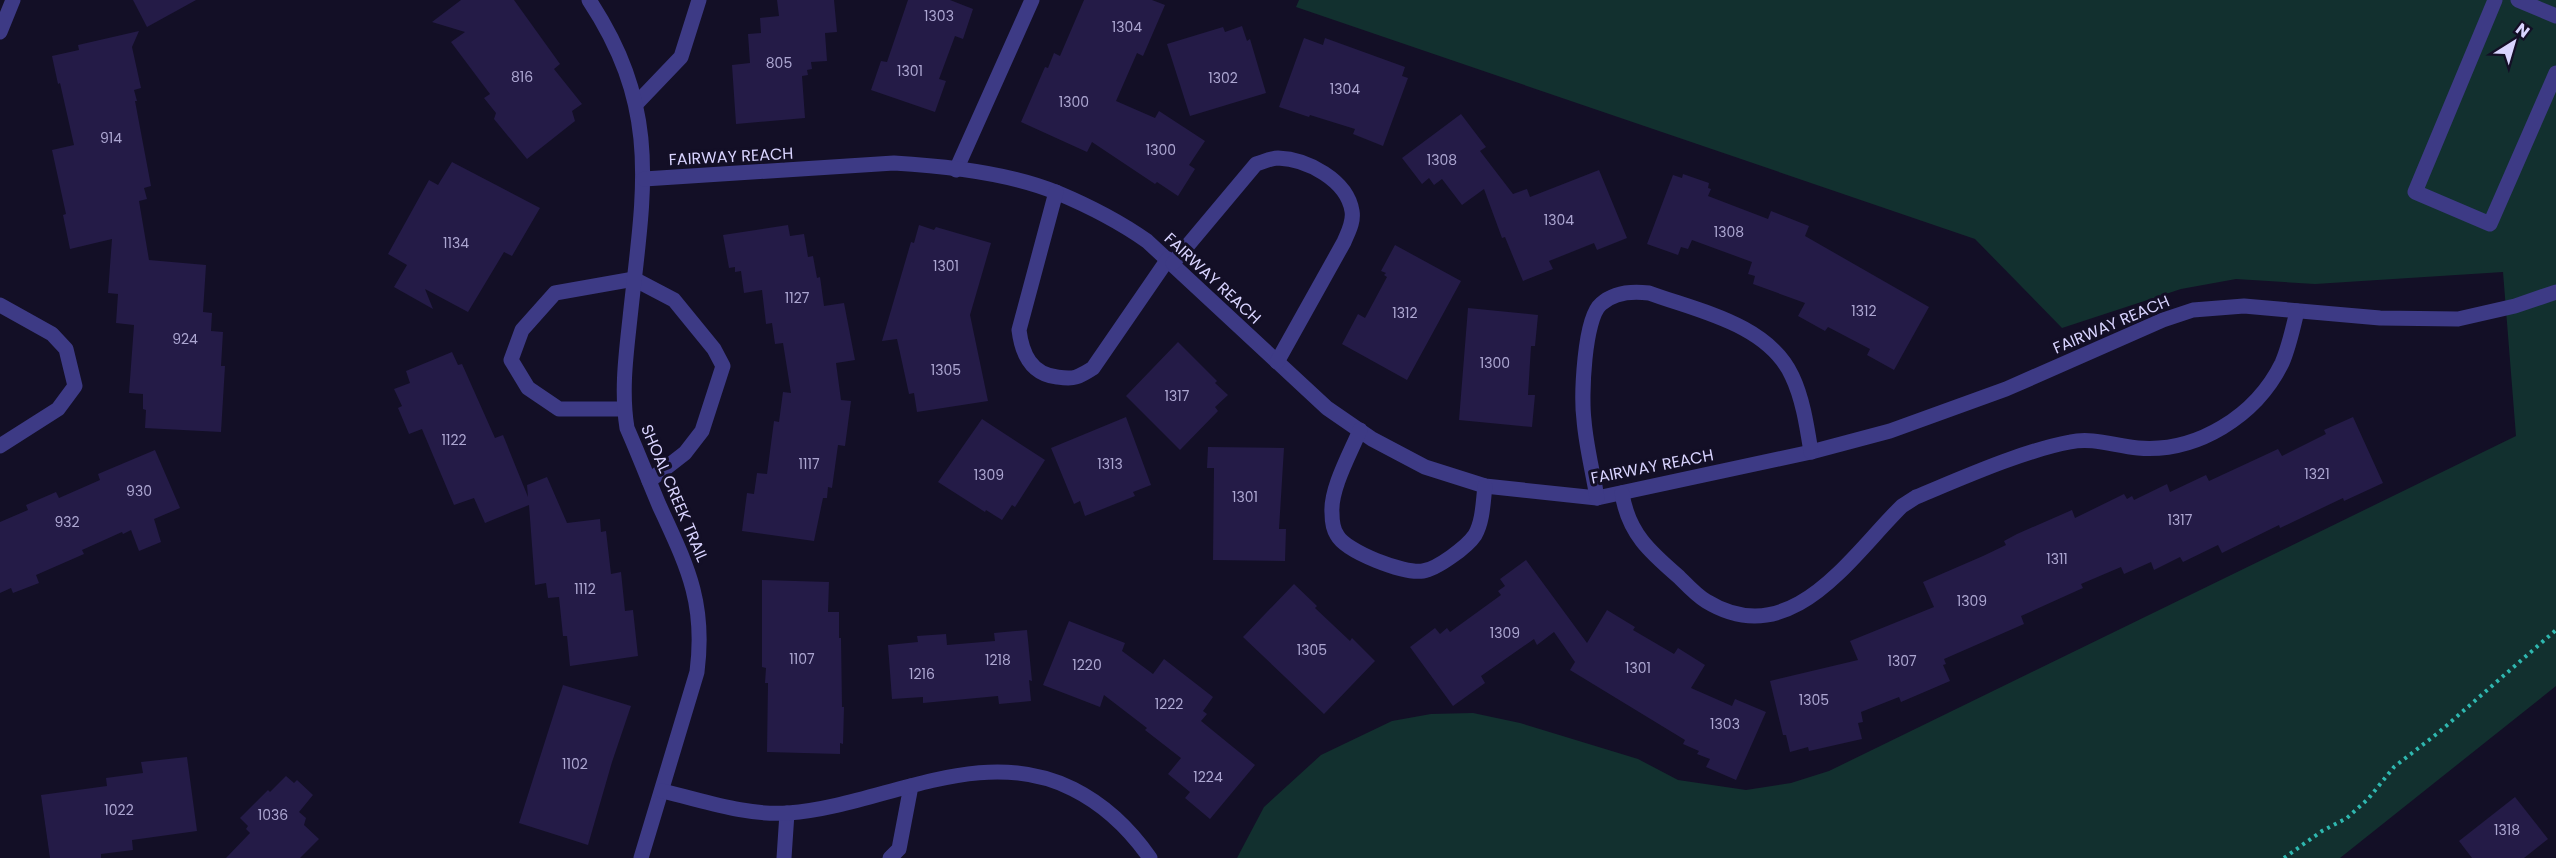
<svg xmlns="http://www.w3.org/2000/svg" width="2556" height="858" viewBox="0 0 2556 858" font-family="Poppins,sans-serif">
<rect width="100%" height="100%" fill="#130f26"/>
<path fill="#12302f" d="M 1299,0 L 2556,0 L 2556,686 L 2340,858 L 1237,858 L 1264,807 L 1321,755 L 1392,721 L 1431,714 L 1473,713 L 1520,723 L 1638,759 L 1678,780 L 1746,790 L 1791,783 L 1829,771 L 2516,436 L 2503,272 L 2315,284 L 2236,279 L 2181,289 L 2062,328 L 1975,239 L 1296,7 Z"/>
<g fill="#241b47">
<path d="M 133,0 L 196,0 L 147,27 Z"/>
<path d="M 461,0 L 514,0 L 560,64 L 554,69 L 582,104 L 572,111 L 575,121 L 527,159 L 494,119 L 496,113 L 484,98 L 490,94 L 451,42 L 465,32 L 432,22 Z"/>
<path d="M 777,0 L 834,0 L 837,32 L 825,33 L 827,61 L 811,62 L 812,69 L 807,70 L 808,75 L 802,76 L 805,118 L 736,124 L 732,65 L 750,63 L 748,34 L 761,33 L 760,18 L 779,16 Z"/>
<path d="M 908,0 L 950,0 L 973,9 L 963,39 L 955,36 L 939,79 L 946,81 L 935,112 L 871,90 L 881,61 L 887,62 Z"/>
<path d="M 1084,0 L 1152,0 L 1165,5 L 1143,56 L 1137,53 L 1116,101 L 1155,118 L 1159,111 L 1205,141 L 1189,165 L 1195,169 L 1178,196 L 1157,182 L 1155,184 L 1092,142 L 1087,152 L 1021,122 L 1045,67 L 1048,68 L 1054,53 L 1060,56 Z"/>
<path d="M 1242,26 L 1247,41 L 1250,39 L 1266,93 L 1190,116 L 1167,44 L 1223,27 L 1225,32 Z"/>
<path d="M 139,31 L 132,47 L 141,88 L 134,90 L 137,101 L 135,101 L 151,186 L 144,188 L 147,199 L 139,201 L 149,260 L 206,265 L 203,312 L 212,313 L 211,331 L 223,332 L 221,366 L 225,366 L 221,432 L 145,428 L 146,410 L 143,409 L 143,394 L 129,393 L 134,325 L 116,323 L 118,294 L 108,293 L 112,239 L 70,249 L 63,215 L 66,214 L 52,150 L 74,145 L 60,83 L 58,84 L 52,56 L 79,50 L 78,45 Z"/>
<path d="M 1304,38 L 1323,45 L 1325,38 L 1405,67 L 1402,76 L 1408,78 L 1383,146 L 1353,134 L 1355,129 L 1310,115 L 1309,117 L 1279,107 Z"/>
<path d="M 1461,114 L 1486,147 L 1480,151 L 1513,194 L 1527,189 L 1530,197 L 1599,170 L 1627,238 L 1597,250 L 1594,243 L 1549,261 L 1553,269 L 1523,281 L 1505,237 L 1502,238 L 1484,189 L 1462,205 L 1442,179 L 1434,185 L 1429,178 L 1422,184 L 1402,158 Z"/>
<path d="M 452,162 L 540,208 L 512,256 L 504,252 L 468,312 L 425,289 L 433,309 L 394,287 L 407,265 L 388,254 L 429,180 L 438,185 Z"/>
<path d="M 1683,174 L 1709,183 L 1708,188 L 1711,189 L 1708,196 L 1768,219 L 1771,211 L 1809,226 L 1805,236 L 1929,307 L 1894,370 L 1867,355 L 1870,349 L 1828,327 L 1825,331 L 1798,316 L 1805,303 L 1753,284 L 1755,276 L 1748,274 L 1752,262 L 1692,240 L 1688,249 L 1681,247 L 1678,255 L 1647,244 L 1673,175 L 1682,178 Z"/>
<path d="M 788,225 L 790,236 L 804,234 L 808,257 L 813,256 L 817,278 L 820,277 L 824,306 L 844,303 L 855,360 L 836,363 L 841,400 L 851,401 L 845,446 L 838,445 L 832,488 L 828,487 L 827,498 L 823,498 L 814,541 L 742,531 L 747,493 L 754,494 L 757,473 L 767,474 L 774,421 L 779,422 L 783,392 L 791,393 L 783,343 L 775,344 L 772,323 L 766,324 L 762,290 L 744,293 L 741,271 L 735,272 L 735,267 L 729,268 L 723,235 Z"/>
<path d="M 919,225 L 934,230 L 936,227 L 991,243 L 970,315 L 988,401 L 917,412 L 914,393 L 909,394 L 897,339 L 882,341 L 911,242 L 914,243 Z"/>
<path d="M 1395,245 L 1461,281 L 1407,380 L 1342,344 L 1358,314 L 1365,318 L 1387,277 L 1384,275 L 1386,273 L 1381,271 Z"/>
<path d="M 1468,308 L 1538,315 L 1535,346 L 1531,346 L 1528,395 L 1535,395 L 1532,427 L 1459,420 Z"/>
<path d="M 1178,342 L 1217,381 L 1215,383 L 1228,395 L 1215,407 L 1218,411 L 1180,450 L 1126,396 Z"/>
<path d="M 452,352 L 458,365 L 462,364 L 495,438 L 503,435 L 528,497 L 527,485 L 547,477 L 567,523 L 600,519 L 601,532 L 606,531 L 611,574 L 621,572 L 625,611 L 633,610 L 638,656 L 570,666 L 567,636 L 563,636 L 559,597 L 548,598 L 546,583 L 535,585 L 529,505 L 485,523 L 474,498 L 454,505 L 422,429 L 409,434 L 398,408 L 402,406 L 394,389 L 410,383 L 406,371 Z"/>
<path d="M 1126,417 L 1151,485 L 1133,492 L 1135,496 L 1085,516 L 1080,501 L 1074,504 L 1051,448 Z"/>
<path d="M 2353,417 L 2383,483 L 2344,501 L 2343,498 L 2280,528 L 2279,525 L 2222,553 L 2218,545 L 2183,562 L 2180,557 L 2154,570 L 2151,562 L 2124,574 L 2121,567 L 2081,584 L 2083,588 L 2021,616 L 2024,624 L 1944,659 L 1946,664 L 1943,665 L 1950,681 L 1901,702 L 1899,697 L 1861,712 L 1863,722 L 1858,723 L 1862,739 L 1809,751 L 1808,747 L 1790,752 L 1786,735 L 1783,735 L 1770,681 L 1858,660 L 1850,641 L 1934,607 L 1923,582 L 1983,556 L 2006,545 L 2004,541 L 2017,534 L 2072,510 L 2075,518 L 2124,494 L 2127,499 L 2132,496 L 2134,500 L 2167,484 L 2170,492 L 2206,475 L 2209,481 L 2278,449 L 2282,456 L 2326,434 L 2324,430 Z"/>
<path d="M 982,419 L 1045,460 L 1015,507 L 1012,505 L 1002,520 L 986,510 L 985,512 L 938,482 Z"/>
<path d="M 1208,447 L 1284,448 L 1279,529 L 1286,529 L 1285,561 L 1213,560 L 1214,468 L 1207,468 Z"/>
<path d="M 155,450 L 180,508 L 154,519 L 161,542 L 139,551 L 131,530 L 123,534 L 122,532 L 82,550 L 84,554 L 36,575 L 39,583 L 13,593 L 11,588 L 0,593 L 0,522 L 28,510 L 26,505 L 56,492 L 59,498 L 100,480 L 98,474 Z"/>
<path d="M 1526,560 L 1587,643 L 1607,610 L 1635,627 L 1633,630 L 1674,654 L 1678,648 L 1705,665 L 1691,688 L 1732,706 L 1735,699 L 1766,712 L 1736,780 L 1706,767 L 1710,759 L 1697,754 L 1699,751 L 1683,744 L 1685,740 L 1570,670 L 1575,662 L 1554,632 L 1537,645 L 1534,639 L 1481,676 L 1485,683 L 1453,706 L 1410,647 L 1435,628 L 1440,634 L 1447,628 L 1450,632 L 1501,595 L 1498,591 L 1505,586 L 1500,579 Z"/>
<path d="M 762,580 L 829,582 L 828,612 L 839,612 L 839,638 L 841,638 L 842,707 L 844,707 L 843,744 L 840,743 L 840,754 L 767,752 L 768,683 L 765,683 L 766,668 L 762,667 Z"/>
<path d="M 1294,584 L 1317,606 L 1315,608 L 1350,641 L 1352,638 L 1375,661 L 1324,714 L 1243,637 Z"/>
<path d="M 1069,621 L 1125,643 L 1122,651 L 1153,674 L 1164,659 L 1213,697 L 1203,711 L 1207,714 L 1201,721 L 1255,765 L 1210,819 L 1185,798 L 1190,792 L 1168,774 L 1181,758 L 1145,730 L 1147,728 L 1104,695 L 1100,707 L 1043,685 Z"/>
<path d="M 1027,630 L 1032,681 L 1029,680 L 1031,701 L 999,704 L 998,696 L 923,703 L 923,697 L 892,699 L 888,645 L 918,642 L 917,636 L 946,634 L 947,645 L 995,641 L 994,633 Z"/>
<path d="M 563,685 L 631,706 L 612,762 L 588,845 L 519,823 Z"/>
<path d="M 187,757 L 197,831 L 132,840 L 133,850 L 101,854 L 101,858 L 50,858 L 41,795 L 107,786 L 106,778 L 143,773 L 141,762 Z"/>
<path d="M 286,776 L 294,783 L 297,780 L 313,795 L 299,812 L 306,818 L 304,825 L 319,839 L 300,858 L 226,858 L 250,833 L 246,829 L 248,826 L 240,818 L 268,790 L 270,792 Z"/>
<path d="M 2515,797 L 2548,839 L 2524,858 L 2472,858 L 2459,841 Z"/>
</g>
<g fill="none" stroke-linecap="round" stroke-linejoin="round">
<path stroke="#2fb8b0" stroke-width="4" stroke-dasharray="3 4.5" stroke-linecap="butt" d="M 2284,858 L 2322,831 L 2347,818 L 2368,799 L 2394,767 L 2438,733 L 2556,630"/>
<g stroke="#3d3a85" stroke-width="15">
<path d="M 2495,0 L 2415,192 L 2490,224 L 2556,73"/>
<path d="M 2518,0 L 2556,16"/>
<path d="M 637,103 L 681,57 L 699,0"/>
<path d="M 0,305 L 52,334 L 66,349 L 75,386 L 58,409 L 0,446"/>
<path d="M 624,409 L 559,409 L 528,388 L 511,360 L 522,330 L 555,293 L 634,279 L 674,300 L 714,349 L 723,366 L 702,431 L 685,453 L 649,481"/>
<path d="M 784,858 L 787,813"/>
<path d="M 890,858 L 899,849 L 911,786"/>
</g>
<g stroke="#3d3a85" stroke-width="15">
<path d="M 589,0 C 663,112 643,194 630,318 C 626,355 621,391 627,428 C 638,453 648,479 659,505 C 687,566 706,602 697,672 L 641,858"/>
<path d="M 0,32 L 13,0"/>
<path d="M 956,170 L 1032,0"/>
<path d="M 644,179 L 894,163 C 946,166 1010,173 1058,193 C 1089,206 1120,222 1147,241 L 1327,408 L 1372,439 L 1425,467 L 1485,486 L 1597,498 L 1811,452 L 1890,431 L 2006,389 L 2163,320 L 2193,310 L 2244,306 L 2380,318 L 2458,319 L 2515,306 L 2556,292"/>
<path d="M 1056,192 L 1019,330 C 1022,354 1031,374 1057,377 C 1064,378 1070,379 1076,377 C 1082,375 1088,371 1093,368 L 1168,259"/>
<path d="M 1173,263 L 1256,164 C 1263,162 1271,158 1278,158 C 1307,159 1347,180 1352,211 C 1354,222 1348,232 1344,242 L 1277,362"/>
<path d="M 1360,430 C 1351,452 1330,489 1332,513 C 1332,519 1333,529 1337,535 C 1346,552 1404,574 1423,571 C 1437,569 1467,547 1475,535 C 1483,521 1483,502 1485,486"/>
<path d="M 1622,493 C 1628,533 1650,552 1679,577 C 1687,585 1696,595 1706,601 C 1791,653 1850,557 1902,506 L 1916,497 C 1962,478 2022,451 2070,442 C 2093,437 2115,446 2138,448 C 2197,453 2256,416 2282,363 C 2289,347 2293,328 2297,311"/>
<path d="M 1597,498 C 1593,472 1586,446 1584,420 C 1581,397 1584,318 1601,304 C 1614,292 1633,291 1649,293 C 1698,311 1768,324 1792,376 C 1803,399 1807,427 1811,452"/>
<path d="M 662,791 C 702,800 746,816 788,813 C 883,806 979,742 1073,789 C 1105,805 1129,828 1150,858"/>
</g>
</g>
<g text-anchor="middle" stroke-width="6" stroke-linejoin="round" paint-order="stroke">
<g font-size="14" fill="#aca6d1">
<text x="939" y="21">1303</text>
<text x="1127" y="32">1304</text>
<text x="779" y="68">805</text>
<text x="910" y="76">1301</text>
<text x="522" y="82">816</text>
<text x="1223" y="83">1302</text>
<text x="1345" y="94">1304</text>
<text x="1074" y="107">1300</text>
<text x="111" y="143">914</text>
<text x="1161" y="155">1300</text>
<text x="1442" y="165">1308</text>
<text x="1559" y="225">1304</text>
<text x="1729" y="237">1308</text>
<text x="456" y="248">1134</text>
<text x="946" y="271">1301</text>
<text x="797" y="303">1127</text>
<text x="1864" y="316">1312</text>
<text x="1405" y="318">1312</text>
<text x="185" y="344">924</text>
<text x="1495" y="368">1300</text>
<text x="946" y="375">1305</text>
<text x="1177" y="401">1317</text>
<text x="454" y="445">1122</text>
<text x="809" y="469">1117</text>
<text x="1110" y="469">1313</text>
<text x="2317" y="479">1321</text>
<text x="989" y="480">1309</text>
<text x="139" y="496">930</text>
<text x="1245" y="502">1301</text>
<text x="2180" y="525">1317</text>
<text x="67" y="527">932</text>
<text x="2057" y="564">1311</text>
<text x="585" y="594">1112</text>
<text x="1972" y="606">1309</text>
<text x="1505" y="638">1309</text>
<text x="1312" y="655">1305</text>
<text x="802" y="664">1107</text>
<text x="998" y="665">1218</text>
<text x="1902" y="666">1307</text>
<text x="1087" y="670">1220</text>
<text x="1638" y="673">1301</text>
<text x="922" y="679">1216</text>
<text x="1814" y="705">1305</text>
<text x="1169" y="709">1222</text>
<text x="1725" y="729">1303</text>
<text x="575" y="769">1102</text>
<text x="1208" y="782">1224</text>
<text x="119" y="815">1022</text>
<text x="273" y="820">1036</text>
<text x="2507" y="835">1318</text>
</g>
<g font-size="16" fill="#d9d4ff" stroke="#130f26">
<text transform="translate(731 156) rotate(-3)" y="6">FAIRWAY REACH</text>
<text transform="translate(1213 278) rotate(43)" y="6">FAIRWAY REACH</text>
<text transform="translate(2111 324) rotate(-23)" y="6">FAIRWAY REACH</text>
<text transform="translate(1652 466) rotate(-11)" y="6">FAIRWAY REACH</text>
<text transform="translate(675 493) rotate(67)" y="6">SHOAL CREEK TRAIL</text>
</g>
</g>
<g transform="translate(2514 42) rotate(37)" stroke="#130f26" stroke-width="4.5" paint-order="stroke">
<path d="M0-4.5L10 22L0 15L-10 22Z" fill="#d9d4ff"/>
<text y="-9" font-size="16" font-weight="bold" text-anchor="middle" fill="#d9d4ff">N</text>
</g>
</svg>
